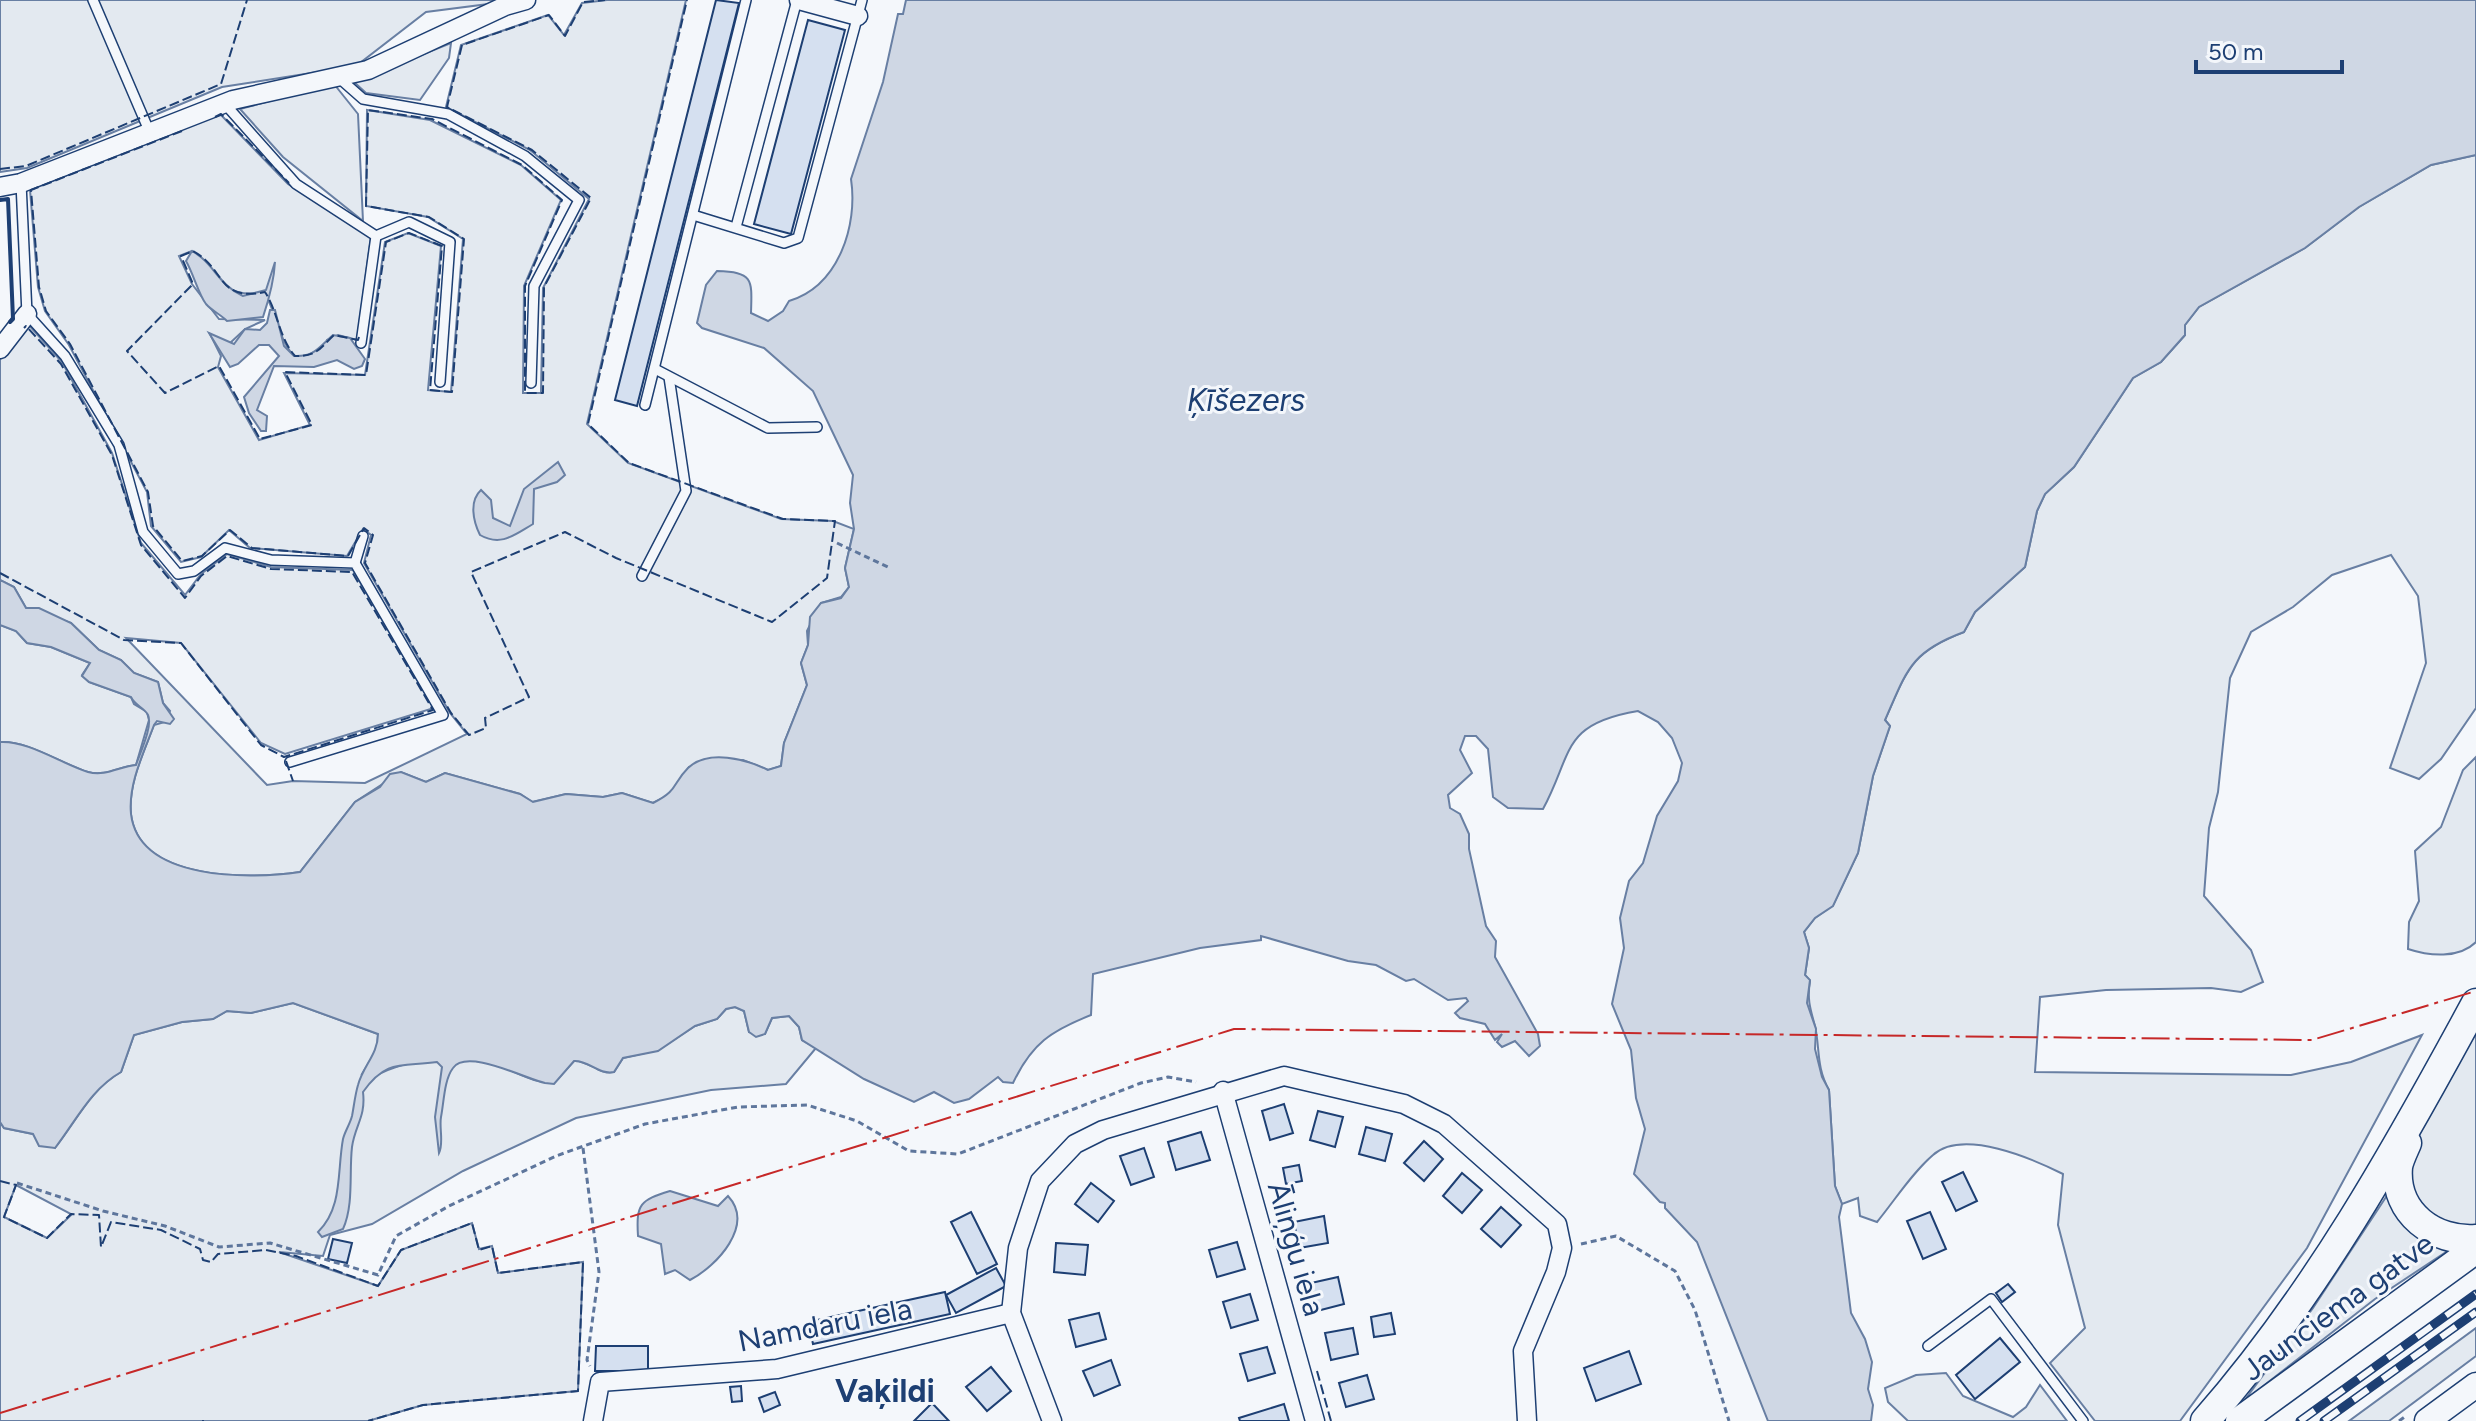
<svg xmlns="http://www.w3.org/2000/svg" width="2476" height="1421" viewBox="0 0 2476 1421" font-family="Figtree,sans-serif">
<rect width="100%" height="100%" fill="#f4f7fb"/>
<g fill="#e3e9f0" stroke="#687fa3" stroke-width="2" fill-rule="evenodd">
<path d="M 0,0 L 498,0 L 496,3 L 426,12 L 356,66 L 222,87 L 27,168 L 0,172 Z"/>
<path d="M 607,0 L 686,0 L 587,424 L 628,463 L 781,519 L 833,521 L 854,529 L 845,568 L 849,587 L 841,597 L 821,603 L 807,631 L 808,645 L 801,663 L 807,685 L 784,743 L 781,766 L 768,770 L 743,760 L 689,767 L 673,793 L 653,803 L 622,793 L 603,797 L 566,794 L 532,802 L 520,794 L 445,773 L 426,782 L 401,772 L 355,802 L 300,872 C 252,879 139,882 131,814 C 128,784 144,752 154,725 L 165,722 L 170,711 L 163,703 L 158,682 L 134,673 L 121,660 L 99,650 L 71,623 L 26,608 L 14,587 L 0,580 L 0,359 L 27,323 L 62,362 L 112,453 L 141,543 L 185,595 L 201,574 L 227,554 L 271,567 L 353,570 L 434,708 L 285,754 L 261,743 L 181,643 L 126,638 L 267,785 L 293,781 L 365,783 L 467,734 L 450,713 L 364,563 L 371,535 L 363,529 L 347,556 L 250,548 L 229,530 L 201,557 L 181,562 L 151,526 L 147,492 L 69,345 L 45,311 L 38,287 L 30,190 L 220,114 L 288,184 L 371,237 L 357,340 L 338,335 L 327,340 L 325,347 L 304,357 L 294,356 C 278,339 277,313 264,292 C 226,300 215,277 192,251 L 179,256 L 192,284 L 219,319 L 265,320 L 245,329 L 229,344 L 210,334 L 221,356 L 218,367 L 259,440 L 310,425 L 284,373 L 365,375 L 385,242 L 408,233 L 441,246 L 428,390 L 451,392 L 463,239 L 428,217 L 366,206 L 367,110 L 430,120 L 521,165 L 561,200 L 524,286 L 523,393 L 541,393 L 543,288 L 589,199 L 530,150 L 446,107 L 461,45 L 548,15 L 564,35 L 582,3 Z"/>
<path d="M 451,43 L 449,58 L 420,100 L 366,93 L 354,82 Z"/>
<path d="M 334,84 L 358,114 L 363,221 L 283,157 L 240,109 Z"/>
<path d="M 2476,155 L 2476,708 L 2441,759 L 2419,779 L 2390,768 L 2426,663 L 2418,596 L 2391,555 L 2332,575 L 2293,607 L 2251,632 L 2230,678 L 2218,792 L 2209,828 L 2204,896 L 2251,950 L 2263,982 L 2241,992 L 2211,988 L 2106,990 L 2040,997 L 2035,1072 L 2291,1075 L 2351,1062 L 2422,1035 L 2307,1248 L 2180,1421 L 2095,1421 L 2050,1363 L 2085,1328 L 2058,1225 L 2063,1174 C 2033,1159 1963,1128 1933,1155 C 1912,1173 1895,1200 1877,1222 L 1860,1216 L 1858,1198 L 1842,1204 L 1835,1186 L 1829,1090 C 1816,1067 1820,1048 1815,1026 C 1810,1008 1807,999 1810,981 L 1805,975 L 1809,948 L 1804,932 L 1815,918 L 1833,905 L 1858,853 L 1873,776 L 1890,726 L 1885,720 C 1907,671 1910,652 1964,632 L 1975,612 L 2025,567 L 2037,511 L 2045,494 L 2074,467 L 2133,378 L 2161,362 L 2185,335 L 2185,325 L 2199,307 L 2305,248 L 2359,207 L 2431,165 Z"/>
<path d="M 0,625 L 16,631 L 27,643 L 51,647 L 90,663 L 82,675 L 89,682 L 131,697 L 134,704 L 147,712 L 149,720 L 136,765 C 120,766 105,777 88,772 C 62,764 27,740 0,742 Z"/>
<path d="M 2476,757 L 2476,942 C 2459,959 2429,956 2408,949 L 2409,922 L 2419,901 L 2415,851 L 2441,827 L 2463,770 Z"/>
<path d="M 293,1003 L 378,1034 L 377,1049 L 362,1074 L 374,1077 C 407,1057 470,1054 507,1069 C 524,1076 535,1083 554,1083 L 574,1061 C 589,1060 598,1075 614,1072 L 623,1058 L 658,1050 L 695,1026 L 717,1019 L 726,1009 L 735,1007 L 744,1011 L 749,1032 L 765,1034 L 772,1018 L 789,1016 L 799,1027 L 802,1040 L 816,1048 L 786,1084 L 711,1090 L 576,1118 L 463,1171 L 372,1224 L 330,1235 L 323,1256 L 279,1252 L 378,1286 L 401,1250 L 472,1223 L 479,1249 L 492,1246 L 498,1273 L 583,1262 L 578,1391 L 423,1405 L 368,1421 L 0,1421 L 0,1122 L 4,1128 L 33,1134 L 55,1148 C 77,1120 91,1089 121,1072 L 134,1035 L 182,1022 L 213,1019 L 227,1011 L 251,1013 ZM 16,1185 L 71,1214 L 71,1215 L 47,1238 L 4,1217 Z"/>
<path d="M 2476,1030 L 2476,1227 C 2458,1230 2438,1223 2425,1209 C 2416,1198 2407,1179 2408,1164 C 2412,1129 2458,1063 2476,1030 Z"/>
<path d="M 2388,1194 L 2449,1250 L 2375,1299 L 2244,1401 L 2313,1308 Z"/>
<path d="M 2476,1328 L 2476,1356 L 2389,1421 L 2349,1421 Z"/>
<path d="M 1946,1373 L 1963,1396 L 2013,1417 L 2026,1407 L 2040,1385 L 2067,1421 L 1908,1421 L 1888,1402 L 1885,1388 L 1916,1375 Z"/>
</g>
<g fill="#cfd7e4" stroke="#687fa3" stroke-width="2">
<path d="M 906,0 L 2476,0 L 2476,155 L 2431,165 L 2359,207 L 2305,248 L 2199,307 L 2185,325 L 2185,335 L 2161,362 L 2133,378 L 2074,467 L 2045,494 L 2037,511 L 2025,567 L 1975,612 L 1964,632 C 1910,652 1907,670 1885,720 L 1890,726 L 1873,776 L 1858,853 L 1833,906 L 1815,918 L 1804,932 L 1809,948 L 1805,975 L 1810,980 L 1807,1003 L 1816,1029 L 1815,1049 L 1822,1077 L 1829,1090 L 1835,1186 L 1842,1204 L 1839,1217 L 1851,1313 L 1865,1339 L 1872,1362 L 1868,1389 L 1873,1405 L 1871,1421 L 1768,1421 L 1697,1242 L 1665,1208 L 1665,1203 L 1660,1202 L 1634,1174 L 1645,1129 L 1636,1098 L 1631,1050 L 1612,1004 L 1624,948 L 1620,918 L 1629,881 L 1643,863 L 1657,816 L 1678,781 L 1682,763 L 1672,738 L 1658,722 L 1638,711 C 1560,724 1573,754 1543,809 L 1508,808 L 1493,797 L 1488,749 L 1476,736 L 1465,736 L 1460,750 L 1472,773 L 1448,795 L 1450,808 L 1460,814 L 1469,834 L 1469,849 L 1486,926 L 1496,941 L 1495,957 L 1538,1034 L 1540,1046 L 1529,1056 L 1515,1041 L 1502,1047 L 1497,1042 L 1502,1034 L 1495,1040 L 1485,1024 L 1460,1018 L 1455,1013 L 1468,1001 L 1466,998 L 1448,1000 L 1414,979 L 1406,981 L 1376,965 L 1348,961 L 1261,936 L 1261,940 L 1200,948 L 1093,974 L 1091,1015 C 1051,1031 1032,1043 1013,1083 L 1003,1082 L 998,1077 L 969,1099 L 954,1103 L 934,1092 L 914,1102 L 864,1079 L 802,1040 L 799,1027 L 789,1016 L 772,1018 L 765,1034 L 756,1037 L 749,1032 L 744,1011 L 735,1007 L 726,1009 L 717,1019 L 695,1026 L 658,1051 L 623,1058 L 614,1072 C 598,1075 589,1060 574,1061 L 554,1084 L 545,1083 C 526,1079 467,1048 453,1068 C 444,1080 444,1102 441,1117 C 439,1128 444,1143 439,1153 L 435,1117 L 442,1067 L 437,1062 C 403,1067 387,1058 363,1092 C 366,1117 355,1125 352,1147 C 349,1172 354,1205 343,1229 L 322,1237 L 318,1232 C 343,1208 337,1171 343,1139 C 345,1131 350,1124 352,1116 C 354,1106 355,1095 358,1085 C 363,1066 378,1054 378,1034 L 293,1003 L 251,1013 L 227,1011 L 213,1019 L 182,1022 L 134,1035 L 121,1072 C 91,1089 77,1119 55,1148 L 39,1146 L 33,1134 L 4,1128 L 0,1122 L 0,742 C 27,740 62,764 88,772 C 106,777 120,766 136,765 C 140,753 153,726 148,715 C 144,707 135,706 131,697 L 89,682 L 82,676 L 90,663 L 51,647 L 27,643 L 16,631 L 0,625 L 0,580 L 14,587 L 26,608 L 39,608 L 71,623 L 99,650 L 121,660 L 134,673 L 158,682 L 163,703 L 174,719 L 170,724 L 157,721 L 154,725 C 144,752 128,784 131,814 C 139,882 252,879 300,872 L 355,802 L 380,787 L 390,774 L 401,772 L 426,782 L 445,773 L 520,794 L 533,802 L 566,794 L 603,797 L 622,793 L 653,803 C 679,790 672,784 688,768 C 708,749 746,759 768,770 L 781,766 L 784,743 L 807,685 L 801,663 L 808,645 L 810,617 L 821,603 L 841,598 L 849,587 L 845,568 L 854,529 L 850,503 L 853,475 L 813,391 L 764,348 L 702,328 L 697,323 L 706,285 L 717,271 C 754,272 752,280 751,313 L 768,321 L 783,311 L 789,301 C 839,286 858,225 851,179 L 883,82 L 898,14 L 903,14 Z"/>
<path d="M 192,251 C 215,264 217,284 243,296 L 266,290 L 275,262 C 274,282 269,299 263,317 L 227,321 C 220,314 212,311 206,304 C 199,295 193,273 186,261 Z"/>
<path d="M 270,310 L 275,310 L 284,346 L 294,356 C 315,357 319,347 333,335 L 350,338 L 365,359 L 362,366 L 354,369 L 337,360 L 314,367 L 274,366 L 257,410 L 267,416 L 266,431 L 261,431 L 249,413 L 244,397 L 279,356 L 269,345 L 259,345 L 238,364 L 230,367 L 209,333 L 234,344 L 245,329 L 260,330 L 267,323 Z"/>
<path d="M 558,462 L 565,475 L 557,482 L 534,489 L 533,524 C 514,535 501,547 480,535 C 473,521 469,501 481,490 L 491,500 L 493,518 L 510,526 L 524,489 Z"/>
<path d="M 670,1191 L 718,1206 L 728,1196 C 755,1225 717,1266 690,1280 L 675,1270 L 665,1274 L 661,1244 L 638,1236 C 636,1204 640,1200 670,1191 Z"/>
</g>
<g fill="#d5e0f0" stroke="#1d3f73" stroke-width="2">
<path d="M 716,0 L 739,3 L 637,406 L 615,400 Z"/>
<path d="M 808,20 L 845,30 L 791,234 L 754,224 Z"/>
<path d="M 1284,1104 L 1293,1133 L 1270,1140 L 1262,1111 Z"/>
<path d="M 1318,1111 L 1343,1117 L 1335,1147 L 1310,1140 Z"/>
<path d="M 1366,1127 L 1392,1134 L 1385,1161 L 1359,1154 Z"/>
<path d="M 1201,1132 L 1210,1160 L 1176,1170 L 1168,1142 Z"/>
<path d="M 1424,1141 L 1443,1159 L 1424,1181 L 1404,1163 Z"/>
<path d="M 1144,1148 L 1154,1177 L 1131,1185 L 1120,1156 Z"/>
<path d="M 1299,1165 L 1302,1181 L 1286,1184 L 1283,1168 Z"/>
<path d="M 1963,1172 L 1977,1201 L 1956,1211 L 1942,1182 Z"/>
<path d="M 1462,1173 L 1482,1190 L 1462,1213 L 1443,1196 Z"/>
<path d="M 1091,1183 L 1114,1201 L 1098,1222 L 1075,1204 Z"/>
<path d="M 1501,1207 L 1521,1225 L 1501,1247 L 1481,1229 Z"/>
<path d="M 971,1212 L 997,1264 L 977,1274 L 951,1222 Z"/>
<path d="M 1930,1212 L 1946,1249 L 1923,1259 L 1907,1221 Z"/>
<path d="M 1324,1216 L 1328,1243 L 1299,1248 L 1294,1222 Z"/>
<path d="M 333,1239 L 352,1243 L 347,1263 L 328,1259 Z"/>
<path d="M 1237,1242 L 1245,1269 L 1217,1277 L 1209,1250 Z"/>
<path d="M 1056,1243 L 1088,1245 L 1085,1275 L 1054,1272 Z"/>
<path d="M 996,1268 L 1006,1286 L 956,1313 L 946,1295 Z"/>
<path d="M 1338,1277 L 1344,1304 L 1317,1311 L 1311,1283 Z"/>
<path d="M 2008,1284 L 2015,1292 L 2002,1302 L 1996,1293 Z"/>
<path d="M 945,1292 L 950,1314 L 813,1344 L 808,1322 Z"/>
<path d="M 1250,1294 L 1258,1320 L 1231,1328 L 1223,1302 Z"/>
<path d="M 1099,1313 L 1106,1339 L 1076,1347 L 1069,1320 Z"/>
<path d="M 1391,1313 L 1395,1334 L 1374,1337 L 1371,1317 Z"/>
<path d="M 1353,1328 L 1358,1354 L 1331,1360 L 1325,1333 Z"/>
<path d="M 2000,1338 L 2020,1362 L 1975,1399 L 1956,1375 Z"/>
<path d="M 596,1346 L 648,1346 L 648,1371 L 595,1371 Z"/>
<path d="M 1267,1347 L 1275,1373 L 1248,1381 L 1240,1354 Z"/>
<path d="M 1629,1351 L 1641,1384 L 1596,1401 L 1584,1368 Z"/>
<path d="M 1111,1360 L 1120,1385 L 1094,1396 L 1083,1371 Z"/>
<path d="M 991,1367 L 1011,1391 L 987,1411 L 966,1387 Z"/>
<path d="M 1367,1375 L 1374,1399 L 1346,1407 L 1339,1383 Z"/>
<path d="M 741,1386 L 742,1401 L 732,1402 L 730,1387 Z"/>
<path d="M 775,1392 L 780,1405 L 764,1412 L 759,1398 Z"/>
<path d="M 932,1403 L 949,1421 L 914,1421 Z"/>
<path d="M 1284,1404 L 1289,1421 L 1240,1421 L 1239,1418 Z"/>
</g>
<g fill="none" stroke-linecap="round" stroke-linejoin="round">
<defs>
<g id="service">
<path d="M 93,0 L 150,133"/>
<path d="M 338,77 L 363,99 L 448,114 L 525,156 L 579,200 L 534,286 L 531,383"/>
<path d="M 225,104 L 296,184 L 376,236 L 361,343"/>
<path d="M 21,183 L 27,314 L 65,356 L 119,445 L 143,532 L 178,574 L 194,571 L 225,548 L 271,560 L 355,563 L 443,715 L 290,762"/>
<path d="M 693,215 L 784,243 L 798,238 L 862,0"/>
<path d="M 736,227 L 797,0"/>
<path d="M 376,236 L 409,222 L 450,242 L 440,382"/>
<path d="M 655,369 L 768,428 L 817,427"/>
<path d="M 645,405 L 746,0"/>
<path d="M 355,563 L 363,536"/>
<path d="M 642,576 L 686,491 L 669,377"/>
<path d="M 1928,1346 L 1991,1299 L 2083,1421"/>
</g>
<g id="minor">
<path d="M 799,0 L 858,16"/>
<path d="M 0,187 L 21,183 L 233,100 L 368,70 L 505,6 L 526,0"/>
<path d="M 0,349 L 27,314"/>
<path d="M 1223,1091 L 1315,1421"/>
<path d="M 593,1421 L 600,1382 L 777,1369 L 1011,1313"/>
<path d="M 1052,1421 L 1011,1313 L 1018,1248 L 1040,1181 L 1075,1144 L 1103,1130 L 1284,1076 L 1404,1104 L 1444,1124 L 1557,1224 L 1562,1248 L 1556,1272 L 1523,1351 L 1527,1421"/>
</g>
<path id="secondary" d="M 2427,1421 L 2476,1385"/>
<g id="primary">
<path d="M 2407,1143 C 2404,1150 2399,1160 2398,1167 C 2394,1214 2435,1242 2476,1239"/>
<path d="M 2205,1421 C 2315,1296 2397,1149 2476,1003"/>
<path d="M 2240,1421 L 2476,1249"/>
</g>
</defs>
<use href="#service" stroke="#1d3f73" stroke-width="12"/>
<use href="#minor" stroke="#1d3f73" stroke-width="21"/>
<use href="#secondary" stroke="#1d3f73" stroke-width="27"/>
<use href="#primary" stroke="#1d3f73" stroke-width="31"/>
<g stroke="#5e769c" stroke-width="3" stroke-dasharray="6 4" stroke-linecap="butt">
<path d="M 837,543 L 888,567"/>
<path d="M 583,1148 L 599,1272 L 587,1360 L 590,1366"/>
<path d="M 17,1183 L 103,1211 L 165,1226 L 219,1247 L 270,1243 L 378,1275 L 396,1236 L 449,1206 L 556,1156 L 645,1124 L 738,1107 L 807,1105 L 857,1121 L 909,1151 L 958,1154 L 1141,1083 L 1168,1077 L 1196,1082"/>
<path d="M 1581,1244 L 1616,1236 L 1675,1271 L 1695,1310 L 1729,1421"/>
<path d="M 2399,1421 L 2406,1416"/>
</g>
<use href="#service" stroke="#f4f7fb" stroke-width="9"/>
<use href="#minor" stroke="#f4f7fb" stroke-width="18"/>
<use href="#secondary" stroke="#f4f7fb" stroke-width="24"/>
<use href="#primary" stroke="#f4f7fb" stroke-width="28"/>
<defs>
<g id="rail">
<path d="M 2300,1421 L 2476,1294"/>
<path d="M 2324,1421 L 2476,1312"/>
</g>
</defs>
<use href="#rail" stroke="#1d3f73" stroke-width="9"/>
<use href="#rail" stroke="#f4f7fb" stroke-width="6" stroke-dasharray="18" stroke-linecap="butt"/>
<g stroke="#1d3f73" stroke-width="2" stroke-dasharray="10 4" stroke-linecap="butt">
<path d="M 215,117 L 221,114 L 289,183"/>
<path d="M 182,131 L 31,190 L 39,287 L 46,311 L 70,344 L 148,492 L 153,526 L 182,561 L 202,556 L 230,530 L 252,548 L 348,556 L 364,528 L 373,535 L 365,563 L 451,713 L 469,735 L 486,728 L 485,718 L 529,697 L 471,572 L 565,532 L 616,558 L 772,622 L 827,578 L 835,521 L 783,519 L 629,463 L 588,424 L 687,0"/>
<path d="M 0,169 L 26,166 L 221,84 L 247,0"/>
<path d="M 359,337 L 358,340 L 334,335 C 321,347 317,357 295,356 C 279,338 278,312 265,292 C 217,302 226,269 193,251 L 181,256 L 193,284 L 127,351 L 165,393 L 219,366 L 260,439 L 312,425 L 285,372 L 366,375 L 386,242 L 409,233 L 442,246 L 430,390 L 452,392 L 464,239 L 429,217 L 366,206 L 368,110 L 432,119 L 522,165 L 562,200 L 525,286 L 525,393 L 543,393 L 544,287 L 591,198 L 532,150 L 447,107 L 462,45 L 549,15 L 565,36 L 583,2 L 605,0"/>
<path d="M 0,573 L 124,640 L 181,643 L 261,745 L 284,757 L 433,710 L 352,572 L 271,569 L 227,556 L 201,576 L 185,598 L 141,545 L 112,455 L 61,364 L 26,326 L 24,328"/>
<path d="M 286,761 L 293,781"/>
<path d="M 0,1181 L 16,1185 L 4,1217 L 47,1238 L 71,1214 L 99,1215 L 101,1247 L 111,1222 L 161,1230 L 200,1249 L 203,1260 L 211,1262 L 218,1254 L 266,1250 L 296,1256 L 378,1286 L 401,1250 L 472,1223 L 479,1250 L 492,1246 L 498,1273 L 583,1262 L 578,1391 L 423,1405 L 368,1421"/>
<path d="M 1317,1371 L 1331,1421"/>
<path d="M 202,1421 L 204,1421"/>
</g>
<path stroke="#1d3f73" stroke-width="4" d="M 0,200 L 8,199 L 13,319 L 10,322"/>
<path stroke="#c62828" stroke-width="2" stroke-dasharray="28 6 4 6" stroke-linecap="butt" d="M 0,1413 L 1234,1029 L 2312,1040 L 2476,991"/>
</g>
<g text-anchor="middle" stroke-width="6" stroke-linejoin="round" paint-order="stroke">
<g font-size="30" fill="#1d3f73" stroke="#f4f7fb">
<text transform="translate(1296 1249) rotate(74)" y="10">Āliņģu iela</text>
<text transform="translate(2338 1307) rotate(-36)" y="10">Jaunciema gatve</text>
<text transform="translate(825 1325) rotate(-11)" y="10">Namdaru iela</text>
</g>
<g font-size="32" font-style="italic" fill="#1d3f73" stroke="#f4f7fb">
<text x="1246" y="411">Ķīšezers</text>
</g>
<g font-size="32" font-weight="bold" fill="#1d3f73" stroke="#f4f7fb">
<text x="885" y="1402">Vaķildi</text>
</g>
</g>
<path d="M2196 60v12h146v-12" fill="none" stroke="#1d3f73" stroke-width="4"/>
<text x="2208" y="60" font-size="24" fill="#1d3f73" stroke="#f4f7fb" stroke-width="6" paint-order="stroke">50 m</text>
</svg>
